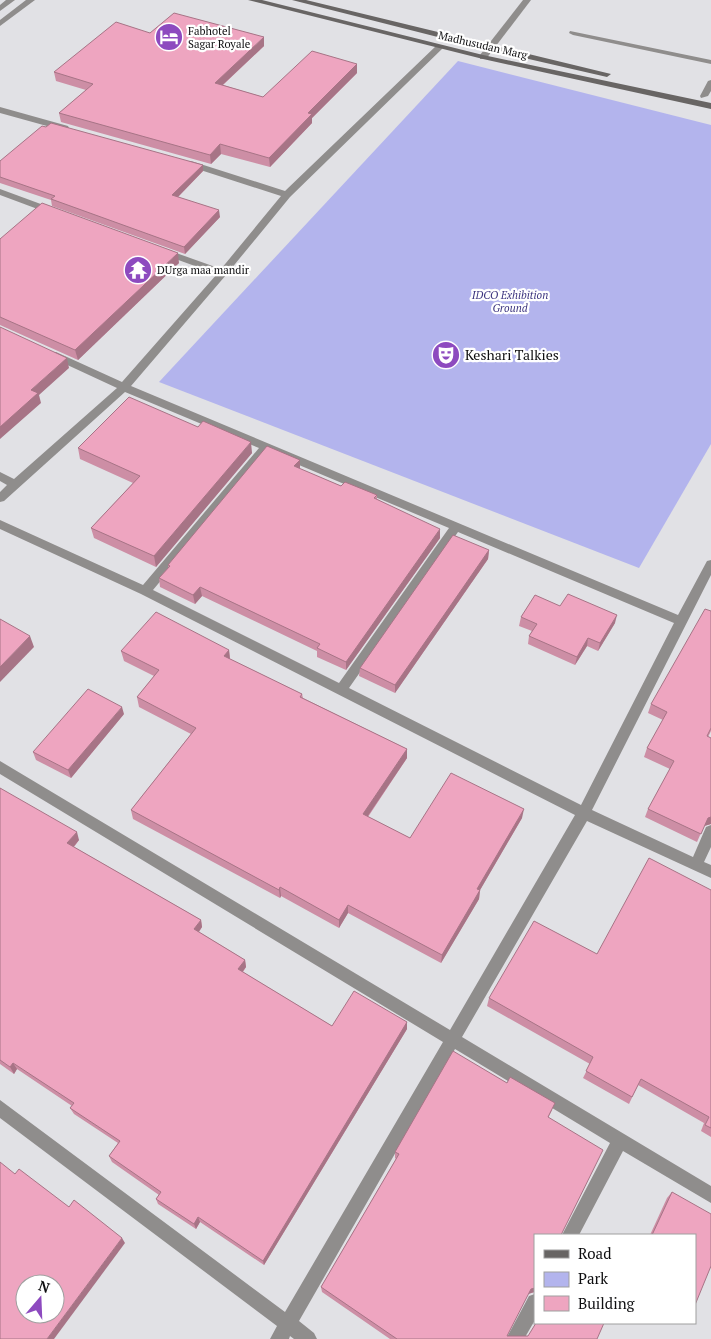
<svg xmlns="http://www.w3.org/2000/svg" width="711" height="1339" viewBox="0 0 711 1339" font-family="'PT Serif',serif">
<rect width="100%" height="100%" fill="#e1e1e5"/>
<path fill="#b3b4ed" d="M 458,61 L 711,125 L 711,444 L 639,568 L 159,382 Z"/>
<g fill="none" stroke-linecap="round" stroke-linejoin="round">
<g fill="#8f8d8c" fill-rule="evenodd">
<path d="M 523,0 L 531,0 L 486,59 L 480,59 L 480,55 Z"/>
<path d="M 570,31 L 711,60 L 711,64 L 573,35 L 569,33 Z"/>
<path d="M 437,45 L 444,47 L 290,197 L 226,275 L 131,386 L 678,615 L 707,561 L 711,560 L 711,575 L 592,810 L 693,857 L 706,827 L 711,825 L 711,847 L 704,862 L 711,865 L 711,878 L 587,821 L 462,1037 L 711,1186 L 711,1203 L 623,1151 L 579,1235 L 562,1235 L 610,1143 L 455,1049 L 299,1321 L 314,1333 L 317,1339 L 294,1339 L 290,1336 L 289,1339 L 270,1339 L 277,1326 L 0,1118 L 0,1100 L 285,1312 L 443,1042 L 0,774 L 0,761 L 450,1030 L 575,815 L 141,594 L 0,529 L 0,520 L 143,585 L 259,448 L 125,392 L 4,501 L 0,502 L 0,492 L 7,485 L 0,481 L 0,472 L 14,479 L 117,388 L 48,356 L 47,354 L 48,352 L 56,352 L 122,382 L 217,274 L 159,253 L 159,249 L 165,249 L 221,269 L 281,196 L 185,165 L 185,161 L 191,161 L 285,191 ZM 268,452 L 449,528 L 339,683 L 153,590 ZM 458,532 L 674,623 L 581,805 L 349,688 Z"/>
<path d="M 711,80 L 711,91 L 708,96 L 701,98 L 700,96 L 708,81 Z"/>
<path d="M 0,107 L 68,126 L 69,128 L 65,131 L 0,113 Z"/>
<path d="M 0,189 L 57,210 L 59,212 L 57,214 L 51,214 L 0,195 Z"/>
<path d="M 535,1294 L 535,1320 L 524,1339 L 506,1339 L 529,1296 Z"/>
</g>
<g fill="#8f8d8c" fill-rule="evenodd">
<path d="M 6,0 L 15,0 L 0,11 L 0,5 Z"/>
<path d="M 26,0 L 35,0 L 0,26 L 0,20 Z"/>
</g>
<g fill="#686564" fill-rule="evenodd">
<path d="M 248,0 L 262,0 L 483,55 L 711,103 L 711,109 L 483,59 Z"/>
<path d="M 292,0 L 306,0 L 611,74 L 607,77 L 489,50 Z"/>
</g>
</g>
<g fill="#cd8ea5">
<path d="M 150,33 L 264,46 L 223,85 L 263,97 L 357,73 L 312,118 L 312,123 L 270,167 L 221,154 L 211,164 L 61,122 L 59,113 L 86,90 L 56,81 L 54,72 Z"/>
<path d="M 0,161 L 203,165 L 203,171 L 178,197 L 220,217 L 185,254 L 52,206 L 51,200 L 0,183 Z"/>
<path d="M 0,239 L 179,263 L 78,360 L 0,325 Z"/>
<path d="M 78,448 L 252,453 L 156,567 L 94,538 L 91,528 L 133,483 L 80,459 Z"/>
<path d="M 300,469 L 341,486 L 377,495 L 377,499 L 440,538 L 346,670 L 317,657 L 317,651 L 202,596 L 195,604 L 160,587 L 159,578 L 168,568 L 168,565 Z"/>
<path d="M 489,550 L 488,559 L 395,693 L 359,676 L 360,668 Z"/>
<path d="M 560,606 L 615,623 L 598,651 L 587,646 L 575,665 L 528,644 L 529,636 L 532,631 L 519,626 L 521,617 Z"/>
<path d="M 711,611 L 711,731 L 708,737 L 711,824 L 704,826 L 697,842 L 645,817 L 648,809 L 670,769 L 644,757 L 647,748 L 663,720 L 648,713 L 651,704 Z"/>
<path d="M 229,650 L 230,659 L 302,694 L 303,698 L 407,749 L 407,758 L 368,817 L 410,838 L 522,818 L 480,890 L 479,899 L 441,963 L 348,913 L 339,928 L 281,896 L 280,898 L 133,819 L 131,810 L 191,734 L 139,707 L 137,697 L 154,676 L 124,661 L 121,651 Z"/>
<path d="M 124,714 L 71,778 L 36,760 L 33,752 Z"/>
<path d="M 0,788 L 79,840 L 74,847 L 201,920 L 202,927 L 199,932 L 245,960 L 246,967 L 243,972 L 332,1026 L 407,1022 L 407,1029 L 264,1265 L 200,1222 L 196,1229 L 158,1204 L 156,1199 L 159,1195 L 112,1162 L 109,1156 L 118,1143 L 74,1114 L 70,1108 L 72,1106 L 17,1069 L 14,1074 L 0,1064 Z"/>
<path d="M 711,890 L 711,1137 L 701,1131 L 704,1123 L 638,1085 L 629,1104 L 583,1078 L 590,1064 L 487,1006 L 489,998 L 597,954 Z"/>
<path d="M 507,1083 L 552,1110 L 548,1118 L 535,1235 L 535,1292 L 528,1294 L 507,1336 L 597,1339 L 390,1339 L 322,1292 L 321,1287 L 396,1159 L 395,1158 L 395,1152 Z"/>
<path d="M 672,1192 L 695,1235 L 650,1235 L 667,1198 Z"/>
</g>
<g fill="#a77486">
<path d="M 264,37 L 264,46 L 215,92 L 215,83 Z"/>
<path d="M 357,64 L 357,73 L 312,118 L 312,123 L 270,167 L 269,158 L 308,113 Z"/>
<path d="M 220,144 L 221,154 L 211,164 L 210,155 Z"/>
<path d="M 203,165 L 203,171 L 173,202 L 172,195 Z"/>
<path d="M 219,210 L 220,217 L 185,254 L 184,247 Z"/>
<path d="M 178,253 L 179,263 L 78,360 L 75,350 Z"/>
<path d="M 67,358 L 69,368 L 39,395 L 41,403 L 0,439 L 0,427 L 31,390 Z"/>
<path d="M 251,442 L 252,453 L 156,567 L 154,556 Z"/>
<path d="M 300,460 L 300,469 L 294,466 Z"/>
<path d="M 440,529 L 440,538 L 346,670 L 346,662 Z"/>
<path d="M 489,550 L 488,559 L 395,693 L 395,685 Z"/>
<path d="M 200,587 L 202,596 L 195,604 L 193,595 Z"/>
<path d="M 617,615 L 615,623 L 598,651 L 600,643 Z"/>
<path d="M 30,636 L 34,647 L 0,682 L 0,667 Z"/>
<path d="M 588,638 L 587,646 L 575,665 L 577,657 Z"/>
<path d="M 229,650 L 230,660 L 224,656 Z"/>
<path d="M 122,707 L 124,714 L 71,778 L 68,770 Z"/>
<path d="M 407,749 L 407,758 L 363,823 L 363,814 Z"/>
<path d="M 524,809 L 522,818 L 476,897 L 477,889 Z"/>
<path d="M 711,817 L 711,824 L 704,826 L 708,818 Z"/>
<path d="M 77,832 L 79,840 L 70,851 L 67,843 Z"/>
<path d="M 280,887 L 281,896 L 280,898 L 279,890 Z"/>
<path d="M 480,890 L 479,899 L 441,963 L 442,955 Z"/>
<path d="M 348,905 L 348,913 L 339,928 L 339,920 Z"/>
<path d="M 201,920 L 202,927 L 195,937 L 194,929 Z"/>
<path d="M 245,960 L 246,967 L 239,976 L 238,969 Z"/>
<path d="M 407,1022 L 407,1029 L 264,1265 L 263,1261 Z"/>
<path d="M 13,1063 L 17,1069 L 14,1074 L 10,1067 Z"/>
<path d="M 198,1217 L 200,1222 L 196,1229 L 194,1224 Z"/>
<path d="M 122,1238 L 125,1243 L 54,1339 L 47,1339 Z"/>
<path d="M 535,1288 L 534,1292 L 528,1294 L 531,1289 Z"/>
</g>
<g fill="#eea5c0" stroke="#a77486" fill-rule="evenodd">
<path d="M 174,13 L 264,37 L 215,83 L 263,97 L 312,51 L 357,64 L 308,113 L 312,114 L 269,158 L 220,144 L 210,155 L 59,113 L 93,84 L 54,72 L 116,22 L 150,33 Z"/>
<path d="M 51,123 L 203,165 L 172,195 L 219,210 L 184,247 L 51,199 L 55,196 L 0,177 L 0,161 L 42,126 L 46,127 Z"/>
<path d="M 42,203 L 178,253 L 75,350 L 0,317 L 0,239 Z"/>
<path d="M 0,327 L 67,358 L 31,390 L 38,393 L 0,427 Z"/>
<path d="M 129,397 L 198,427 L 203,421 L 251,442 L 154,556 L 91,528 L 140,476 L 78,448 Z"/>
<path d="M 267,446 L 300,460 L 294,466 L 341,486 L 345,482 L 377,495 L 374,498 L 440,529 L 346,662 L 317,648 L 320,644 L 200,587 L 193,595 L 159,578 L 170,566 L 168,565 Z"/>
<path d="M 453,535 L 489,550 L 444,615 L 395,685 L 360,668 Z"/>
<path d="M 568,594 L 617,615 L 600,643 L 588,638 L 577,657 L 529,636 L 537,624 L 521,617 L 535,595 L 560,606 Z"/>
<path d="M 705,609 L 711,611 L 711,728 L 707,736 L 711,738 L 711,817 L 708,818 L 701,834 L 648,809 L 674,761 L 647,748 L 667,712 L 651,704 Z"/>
<path d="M 156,612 L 229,650 L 224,656 L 302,694 L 300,697 L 407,749 L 363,814 L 410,838 L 451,773 L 524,809 L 477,889 L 480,890 L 442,955 L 348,905 L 339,920 L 280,887 L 279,890 L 131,810 L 196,728 L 137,697 L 159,670 L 121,651 Z"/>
<path d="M 0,619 L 30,636 L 0,667 Z"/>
<path d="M 88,689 L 122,707 L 68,770 L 33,752 Z"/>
<path d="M 0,788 L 77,832 L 67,843 L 201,920 L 194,929 L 245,960 L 238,969 L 332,1026 L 354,991 L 407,1022 L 263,1261 L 198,1217 L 194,1224 L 156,1199 L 161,1192 L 109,1156 L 120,1141 L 70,1108 L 74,1103 L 13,1063 L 10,1067 L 0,1060 Z"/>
<path d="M 649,858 L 711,890 L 711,1128 L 705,1125 L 709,1117 L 641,1079 L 632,1097 L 586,1071 L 593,1057 L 489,998 L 534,921 L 597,954 Z"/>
<path d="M 453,1051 L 507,1083 L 510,1077 L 555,1103 L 548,1117 L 603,1150 L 561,1235 L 535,1235 L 535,1288 L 531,1289 L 507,1336 L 528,1336 L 536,1323 L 604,1323 L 597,1339 L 397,1339 L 321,1287 L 399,1154 L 395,1152 Z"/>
<path d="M 0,1162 L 15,1174 L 19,1169 L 69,1207 L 74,1200 L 122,1238 L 47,1339 L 0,1339 ZM 25,1284 L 55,1284 L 55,1314 L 25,1314 Z"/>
<path d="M 672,1192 L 711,1214 L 711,1266 L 695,1305 L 695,1235 L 652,1235 Z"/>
</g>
<defs>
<symbol id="hotel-disc" viewBox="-11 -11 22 22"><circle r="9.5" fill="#8d4abf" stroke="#fff"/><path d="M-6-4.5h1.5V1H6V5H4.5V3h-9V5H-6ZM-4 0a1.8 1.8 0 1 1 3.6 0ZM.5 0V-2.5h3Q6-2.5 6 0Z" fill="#fff"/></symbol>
<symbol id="temple-disc" viewBox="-11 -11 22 22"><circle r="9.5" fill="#8d4abf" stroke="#fff"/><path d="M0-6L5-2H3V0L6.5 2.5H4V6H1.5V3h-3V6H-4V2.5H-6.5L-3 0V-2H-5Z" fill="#fff"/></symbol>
<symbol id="theatre-disc" viewBox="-11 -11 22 22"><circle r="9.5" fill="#8d4abf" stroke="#fff"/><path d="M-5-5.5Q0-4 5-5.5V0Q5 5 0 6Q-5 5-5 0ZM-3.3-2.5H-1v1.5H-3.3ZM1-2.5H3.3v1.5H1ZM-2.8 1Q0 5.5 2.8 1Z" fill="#fff"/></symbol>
</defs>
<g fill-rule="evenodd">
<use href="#hotel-disc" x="153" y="21" width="32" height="32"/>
<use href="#temple-disc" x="122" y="254" width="32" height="32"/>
<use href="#theatre-disc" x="430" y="339" width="32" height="32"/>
</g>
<g text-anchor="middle" stroke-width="4.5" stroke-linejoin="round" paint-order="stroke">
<g font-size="11" fill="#0e0e10" stroke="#fff" text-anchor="start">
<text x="188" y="35">Fabhotel<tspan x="188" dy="13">Sagar Royale</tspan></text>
<text x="157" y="274">DUrga maa mandir</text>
</g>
<g font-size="11" fill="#0e0e10" stroke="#fff">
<text transform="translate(483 45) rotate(13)" y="4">Madhusudan Marg</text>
</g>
<g font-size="11" font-style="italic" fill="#3c347f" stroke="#fff">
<text x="510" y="299">IDCO Exhibition<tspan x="510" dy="13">Ground</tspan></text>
</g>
<g font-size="14" fill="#0e0e10" stroke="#fff" text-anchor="start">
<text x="465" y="360">Keshari Talkies</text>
</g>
</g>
<rect x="534" y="1234" width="162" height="90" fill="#ffffff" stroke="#9f9f9f"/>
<rect x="544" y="1250" width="25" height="8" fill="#686564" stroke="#9f9f9f"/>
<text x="578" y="1259" font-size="15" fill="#0e0e10">Road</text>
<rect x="544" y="1272" width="25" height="15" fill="#b3b4ed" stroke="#9f9f9f"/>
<text x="578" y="1284" font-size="15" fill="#0e0e10">Park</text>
<rect x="544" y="1296" width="25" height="15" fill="#eea5c0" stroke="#9f9f9f"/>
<text x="578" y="1309" font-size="15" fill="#0e0e10">Building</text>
<g transform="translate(40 1299) rotate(19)"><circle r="24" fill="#ffffff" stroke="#9f9f9f"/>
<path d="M0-4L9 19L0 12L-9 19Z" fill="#8d4abf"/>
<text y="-8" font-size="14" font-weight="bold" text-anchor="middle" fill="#0e0e10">N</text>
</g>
</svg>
